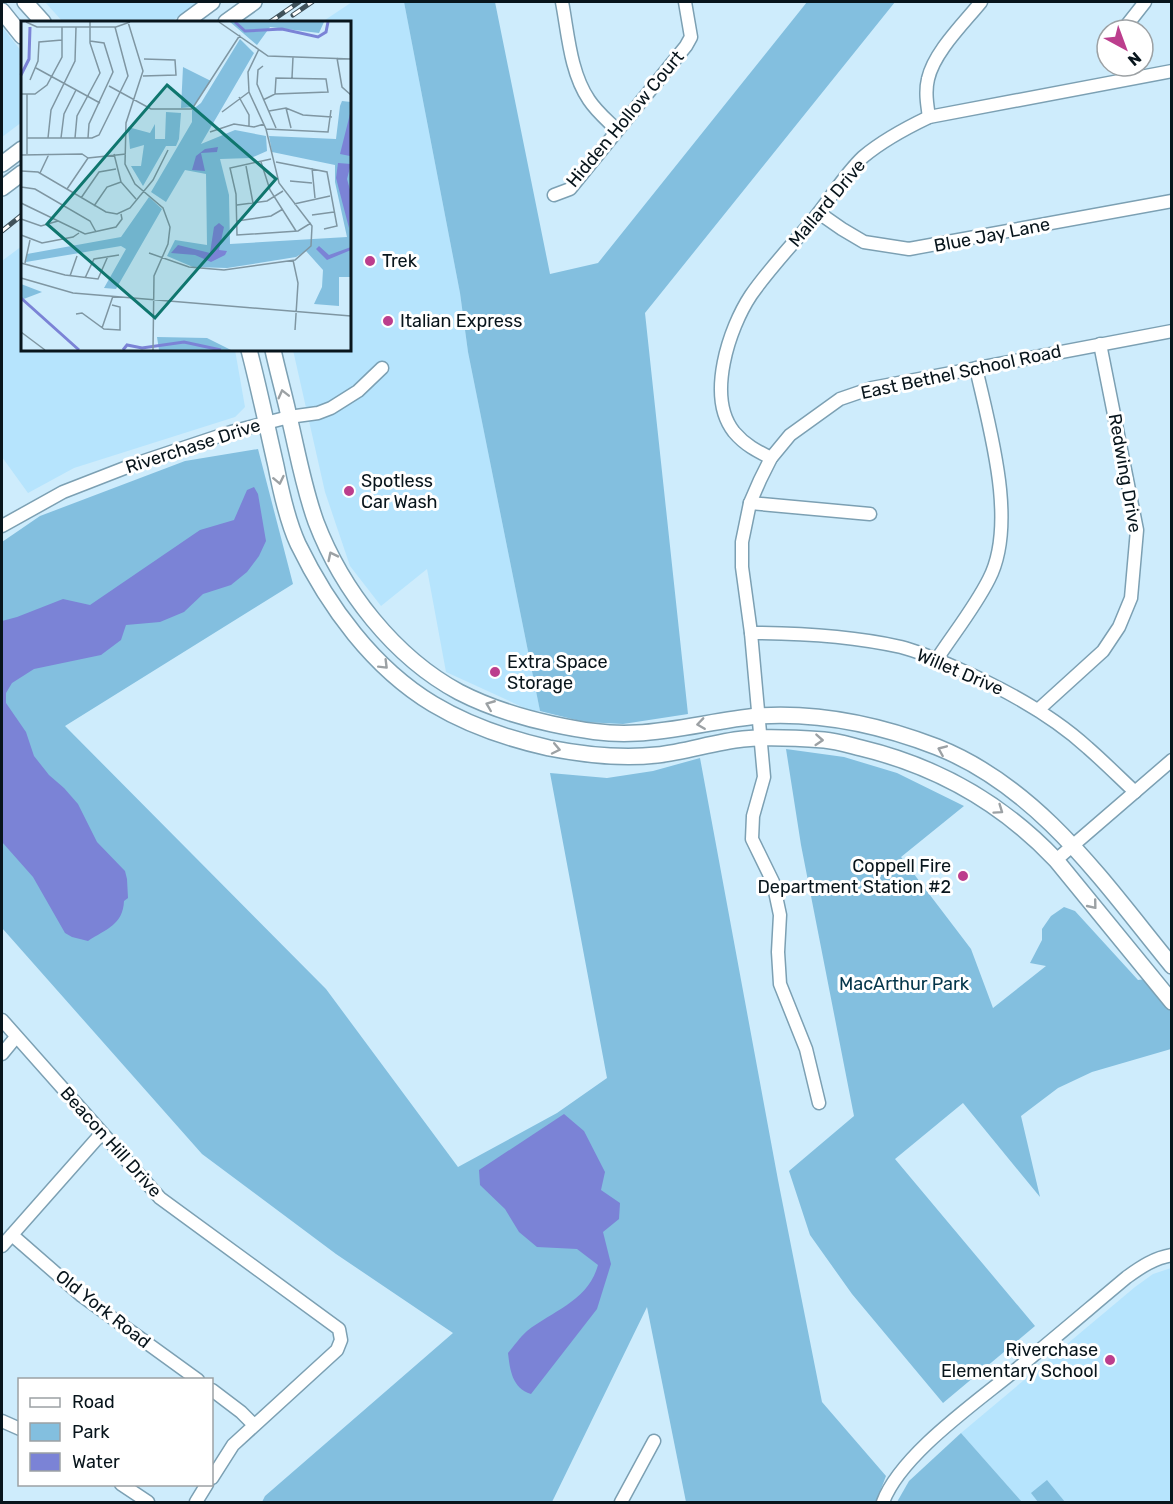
<svg xmlns="http://www.w3.org/2000/svg" width="1173" height="1504" viewBox="0 0 1173 1504" font-family="Rubik,sans-serif">
<rect width="100%" height="100%" fill="#ceecfc"/>
<g fill="#b6e4fd">
<path d="M 45,2 L 198,2 L 171,22 L 63,22 Z"/>
<path d="M 352,2 L 404,2 L 460,293 L 468,352 L 540,711 L 531,711 L 446,672 L 427,569 L 381,606 L 350,566 L 325,492 L 293,350 L 350,350 L 350,22 L 322,22 Z"/>
<path d="M 2,27 L 22,52 L 22,122 L 2,137 Z"/>
<path d="M 22,246 L 22,350 L 235,350 L 245,407 L 235,417 L 74,468 L 28,493 L 2,457 L 2,261 Z"/>
<path d="M 1171,1268 L 1171,1502 L 1022,1502 L 961,1433 L 1135,1287 L 1153,1274 Z"/>
</g>
<g fill="#83bfdf">
<path d="M 404,2 L 495,2 L 550,274 L 598,263 L 807,2 L 895,2 L 645,313 L 688,714 L 623,724 L 584,722 L 540,711 L 468,352 L 460,293 Z"/>
<path d="M 258,449 L 293,584 L 65,726 L 326,989 L 458,1167 L 557,1113 L 607,1078 L 550,773 L 607,778 L 653,771 L 700,758 L 778,1180 L 822,1402 L 886,1476 L 876,1502 L 686,1502 L 647,1307 L 552,1502 L 262,1502 L 265,1496 L 453,1333 L 336,1254 L 202,1154 L 2,928 L 2,542 L 40,516 L 185,461 Z"/>
<path d="M 786,749 L 844,757 L 897,773 L 964,806 L 901,857 L 971,949 L 993,1008 L 1046,966 L 1030,963 L 1042,940 L 1042,929 L 1051,916 L 1064,907 L 1075,911 L 1138,980 L 1146,979 L 1171,1011 L 1171,1049 L 1092,1072 L 1058,1088 L 1021,1116 L 1040,1197 L 963,1103 L 895,1159 L 1035,1326 L 943,1403 L 852,1294 L 810,1235 L 789,1171 L 854,1116 L 801,845 Z"/>
<path d="M 961,1433 L 1022,1502 L 897,1502 L 909,1481 Z"/>
<path d="M 1047,1480 L 1065,1502 L 1038,1502 L 1031,1493 Z"/>
</g>
<g fill="#7b83d6">
<path d="M 254,487 L 258,494 L 266,541 L 259,556 L 247,572 L 231,585 L 203,594 L 184,612 L 160,622 L 126,625 L 121,640 L 101,655 L 34,669 L 12,683 L 6,693 L 6,703 L 26,732 L 34,756 L 49,775 L 64,788 L 78,804 L 97,842 L 125,871 L 127,879 L 128,898 L 124,901 C 123,925 106,929 88,941 L 72,937 L 65,933 L 33,877 L 2,842 L 2,621 L 17,617 L 63,599 L 90,605 L 200,530 L 234,520 L 247,490 Z"/>
<path d="M 564,1114 L 584,1131 L 605,1172 L 601,1190 L 620,1203 L 619,1219 L 603,1232 L 611,1264 L 597,1309 L 531,1394 C 512,1388 510,1370 508,1353 C 514,1346 520,1337 527,1331 C 554,1310 588,1301 598,1265 L 577,1249 L 537,1247 L 519,1232 L 505,1209 L 480,1185 L 479,1170 Z"/>
</g>
<g fill="none" stroke-linecap="round" stroke-linejoin="round">
<defs>
<g id="minor">
<path d="M 562,2 C 568,33 570,72 589,100 C 597,112 607,120 617,130"/>
<path d="M 1123,30 L 1145,2"/>
<path d="M 929,117 C 927,104 925,91 928,79 C 934,52 964,23 981,2"/>
<path d="M 554,195 L 570,189 L 686,46 L 691,37 L 685,2"/>
<path d="M 819,213 L 842,229 L 864,242 L 909,249 L 1172,201"/>
<path d="M 771,458 C 757,451 745,445 734,432 C 706,397 729,328 751,295 C 769,269 792,245 812,221 C 830,200 843,176 863,157 C 883,140 906,128 929,117 L 1172,71"/>
<path d="M 750,503 L 870,514"/>
<path d="M 2,526 L 63,492 L 135,464 L 231,432 L 289,417 L 318,413 L 331,408 L 358,391 L 382,368"/>
<path d="M 751,633 C 802,633 851,636 901,647 C 921,652 941,661 961,670 C 1006,690 1051,714 1088,748 C 1104,762 1119,777 1135,792"/>
<path d="M 937,659 C 954,633 975,607 989,579 C 1018,523 989,427 976,368"/>
<path d="M 1038,710 L 1103,651 L 1119,627 L 1131,598 L 1137,530 L 1100,344"/>
<path d="M 1056,860 L 1172,760"/>
<path d="M 2,1020 L 160,1198 L 339,1329 L 341,1340 L 337,1350 L 233,1445 L 212,1478"/>
<path d="M 2,1054 L 16,1037"/>
<path d="M 819,1103 L 806,1049 L 780,984 L 778,952 L 780,915 L 773,882 L 752,839 L 753,816 L 764,777 L 751,633 L 742,567 L 742,542 L 750,503 L 760,480 L 771,458 L 790,435 L 840,399 L 872,388 L 1172,331"/>
<path d="M 12,1235 L 82,1296 L 198,1380"/>
<path d="M 2,1246 L 101,1134"/>
<path d="M 212,1390 L 241,1412 L 254,1425"/>
<path d="M 2,1421 L 20,1429"/>
<path d="M 121,1484 L 148,1502"/>
<path d="M 196,1502 L 207,1484"/>
<path d="M 621,1502 L 654,1441"/>
<path d="M 883,1502 C 901,1454 977,1402 1018,1368 C 1055,1338 1091,1307 1127,1277 C 1141,1267 1154,1258 1172,1255"/>
</g>
<g id="major">
<path d="M 25,2 L 43,22"/>
<path d="M 2,11 L 22,36"/>
<path d="M 185,22 L 212,2"/>
<path d="M 226,22 L 254,2"/>
<path d="M 2,164 L 22,149"/>
<path d="M 2,188 L 22,173"/>
<path d="M 249,350 C 259,388 267,427 276,466 C 281,492 287,520 298,544 C 328,606 373,668 433,704 C 468,725 509,739 549,748 C 585,755 621,759 657,755 C 686,752 714,742 743,739 C 769,736 798,738 824,740 C 836,741 849,745 861,748 C 936,766 1003,804 1056,860 L 1172,1002"/>
<path d="M 273,350 C 278,373 285,397 290,421 C 298,455 304,489 316,522 C 342,590 394,657 459,692 C 488,707 520,717 552,724 C 580,730 608,735 637,733 C 677,731 717,720 758,716 C 819,712 880,725 937,747 C 1040,788 1104,883 1172,966"/>
</g>
</defs>
<use href="#minor" stroke="#7ca0b3" stroke-width="15"/>
<use href="#major" stroke="#7ca0b3" stroke-width="18"/>
<use href="#minor" stroke="#fff" stroke-width="12"/>
<use href="#major" stroke="#fff" stroke-width="15"/>
<defs>
<g id="rail">
<path d="M 293,15 L 312,2"/>
<path d="M 270,22 L 299,2"/>
<path d="M 2,231 L 22,215"/>
</g>
</defs>
<use href="#rail" stroke="#40525b" stroke-width="5"/>
<use href="#rail" stroke="#fff" stroke-width="3" stroke-dasharray="9" stroke-linecap="butt"/>
</g>
<defs><path id="oneway-chevron" d="M-2-3.5L2.5 0L-2 3.5" fill="none" stroke-width="1.6" stroke-linecap="round" stroke-linejoin="round" transform="scale(1.5)"/></defs>
<g stroke="#9ca1a4">
<use href="#oneway-chevron" transform="translate(283 394) rotate(-104)"/>
<use href="#oneway-chevron" transform="translate(279 480) rotate(78)"/>
<use href="#oneway-chevron" transform="translate(332 556) rotate(-116)"/>
<use href="#oneway-chevron" transform="translate(384 665) rotate(45)"/>
<use href="#oneway-chevron" transform="translate(490 705) rotate(-158)"/>
<use href="#oneway-chevron" transform="translate(701 724) rotate(172)"/>
<use href="#oneway-chevron" transform="translate(819 740) rotate(4)"/>
<use href="#oneway-chevron" transform="translate(556 749) rotate(12)"/>
<use href="#oneway-chevron" transform="translate(942 750) rotate(-157)"/>
<use href="#oneway-chevron" transform="translate(999 810) rotate(35)"/>
<use href="#oneway-chevron" transform="translate(1093 905) rotate(51)"/>
</g>
<g fill="#bc3e8d" stroke="#fff" stroke-width="2">
<circle cx="370" cy="261" r="6"/>
<circle cx="388" cy="321" r="6"/>
<circle cx="349" cy="491" r="6"/>
<circle cx="495" cy="672" r="6"/>
<circle cx="963" cy="876" r="6"/>
<circle cx="1110" cy="1360" r="6"/>
</g>
<g text-anchor="middle" stroke-width="6" stroke-linejoin="round" paint-order="stroke">
<g font-size="18" fill="#08151c" stroke="#fff">
<text transform="translate(625 119) rotate(-50)" y="6">Hidden Hollow Court</text>
<text transform="translate(827 203) rotate(-50)" y="6">Mallard Drive</text>
<text transform="translate(992 235) rotate(-11)" y="6">Blue Jay Lane</text>
<text transform="translate(961 372) rotate(-12)" y="6">East Bethel School Road</text>
<text transform="translate(193 446) rotate(-18)" y="6">Riverchase Drive</text>
<text transform="translate(1125 473) rotate(80)" y="6">Redwing Drive</text>
<text transform="translate(960 672) rotate(23)" y="6">Willet Drive</text>
<text transform="translate(111 1142) rotate(48)" y="6">Beacon Hill Drive</text>
<text transform="translate(103 1309) rotate(38)" y="6">Old York Road</text>
</g>
<g font-size="18" fill="#08151c" stroke="#fff" text-anchor="start">
<text x="382" y="267">Trek</text>
<text x="400" y="327">Italian Express</text>
<text x="361" y="487">Spotless<tspan x="361" dy="21">Car Wash</tspan></text>
<text x="507" y="668">Extra Space<tspan x="507" dy="21">Storage</tspan></text>
<text x="951" y="872" text-anchor="end">Coppell Fire<tspan x="951" dy="21">Department Station #2</tspan></text>
<text x="1098" y="1356" text-anchor="end">Riverchase<tspan x="1098" dy="21">Elementary School</tspan></text>
</g>
<g font-size="18" fill="#03354a" stroke="#fff">
<text x="904" y="990">MacArthur Park</text>
</g>
</g>
<g transform="translate(21 21)">
<rect width="330" height="330" fill="#ceecfc"/>
<path d="M 209,1 L 303,1 L 298,12 L 249,6 L 236,24 ZM 219,18 L 233,32 L 180,123 L 214,109 L 245,115 L 246,130 L 230,137 L 199,138 L 208,174 L 209,223 L 326,216 L 314,161 L 314,144 L 251,131 L 248,115 L 315,118 L 319,85 L 321,80 L 330,81 L 330,256 L 318,256 L 318,285 L 293,283 L 301,266 L 302,249 L 285,230 L 275,236 L 206,247 L 172,246 L 146,235 L 154,219 L 186,224 L 185,153 L 164,149 L 145,181 L 130,171 L 171,101 L 171,89 L 180,82 ZM 162,46 L 190,60 L 172,86 L 160,87 ZM 145,91 L 160,92 L 158,118 L 155,125 L 145,125 L 122,165 L 110,145 L 120,145 L 123,124 L 109,128 L 107,106 L 129,112 L 134,103 L 134,118 L 144,118 ZM 128,176 L 141,188 L 95,268 L 83,267 L 105,228 L 100,225 L 5,241 L 6,233 L 100,216 ZM 0,263 L 21,271 L 0,279 ZM 136,316 L 186,317 L 210,329 L 138,329 Z" fill="#83bfdf"/>
<path d="M 330,89 L 330,134 L 329,135 L 319,133 ZM 197,126 L 196,131 L 180,132 L 184,150 L 171,149 L 175,135 L 184,128 ZM 317,142 L 330,143 L 326,158 L 330,172 L 328,207 L 315,157 ZM 198,202 L 203,206 L 198,229 L 206,230 L 204,234 L 190,241 L 174,234 L 150,232 L 157,224 L 189,232 L 193,206 ZM 298,225 L 308,234 L 330,226 L 330,229 L 306,239 L 295,228 Z" fill="#7b83d6"/>
<path fill="none" stroke="#7b83d6" stroke-width="3" d="M 214,1 L 224,10 L 261,8 L 297,16 L 305,11 L 307,1M 0,54 L 8,38 L 9,6M 0,277 L 58,329M 102,329 L 106,324 L 121,327 L 163,321 L 200,329"/>
<path fill="none" stroke="#7f96a2" stroke-width="1.5" d="M 5,1 L 16,6 L 95,6 L 109,1M 107,1 L 122,50 L 105,102 L 104,143 L 114,163 L 142,187 L 149,206 L 147,223 L 133,255 L 132,329M 198,1 L 247,35 L 330,38M 316,37 L 321,66 L 330,74M 242,45 L 237,49 L 236,63 L 255,107M 15,47 L 79,82M 122,55 L 155,54 L 154,39 L 123,38M 271,57 L 272,36M 9,59 L 17,40 L 18,21 L 41,19M 88,65 L 130,88 L 171,88 L 219,14M 0,73 L 14,73 L 26,64 L 41,36 L 41,6M 218,76 L 228,94 L 228,105M 242,79 L 254,73 L 307,71 L 305,58 L 255,57 L 254,73M 265,87 L 270,107M 248,90 L 265,87 L 282,94 L 311,96M 201,91 L 228,71M 245,108 L 307,111 L 310,89M 189,111 L 213,103 L 233,106 L 243,103M 6,117 L 71,117 L 78,114 L 107,55 L 94,6M 27,117 L 30,89 L 54,40 L 55,6M 40,117 L 43,93 L 55,69M 54,117 L 56,95 L 79,52 L 69,22 L 69,1M 67,117 L 68,103 L 92,51 L 83,22 L 69,20M 6,133 L 6,73M 93,133 L 100,161 L 115,178M 0,134 L 61,133 L 67,137M 250,138 L 209,147 L 215,173 L 216,214 L 277,210 L 290,202M 240,141 L 249,169 L 275,210M 255,141 L 306,151 L 316,205 L 303,208M 225,145 L 232,182M 291,147 L 294,177M 0,150 L 17,151 L 85,191 L 96,193 L 109,187 L 132,159 L 147,129M 19,152 L 28,133M 269,160 L 291,162M 0,166 L 14,168 L 69,200 L 75,211M 46,168 L 67,137 L 105,133M 60,177 L 78,151 L 95,148M 0,182 L 64,213 L 95,206 L 101,198 L 100,193M 273,183 L 309,175M 216,184 L 246,180 L 262,170M 73,185 L 86,166 L 100,161M 291,194 L 313,191M 0,198 L 20,205 L 37,200M 216,200 L 250,195 L 262,188M 0,214 L 21,222 L 52,216 L 58,212M 128,232 L 168,246 L 203,249 L 274,239 L 290,225 L 291,205 L 258,162 L 245,108 L 228,71 L 227,51 L 238,28M 272,239 L 277,262 L 274,309M 0,242 L 44,254 L 77,258 L 87,235M 4,242 L 9,219M 49,255 L 56,235M 0,257 L 52,272 L 330,295M 64,257 L 73,238 L 98,234M 55,293 L 61,292 L 83,308 L 99,309 L 99,286 L 91,284M 81,307 L 92,275M 0,311 L 24,329"/>
<path fill="#0f766e" fill-opacity="0.15" stroke="#0f766e" stroke-width="3" d="M 146,64 L 255,158 L 134,297 L 26,203 Z"/>
<rect width="330" height="330" fill="none" stroke="#08151c" stroke-width="3"/>
</g>
<rect width="1173" height="1504" fill="none" stroke="#08151c" stroke-width="6"/>
<rect x="18" y="1378" width="195" height="108" fill="#ffffff" stroke="#9ca1a4" stroke-width="1.5"/>
<rect x="30" y="1398" width="30" height="9" fill="#ffffff" stroke="#9ca1a4" stroke-width="1.5"/>
<text x="72" y="1408" font-size="18" fill="#08151c">Road</text>
<rect x="30" y="1423" width="30" height="18" fill="#83bfdf" stroke="#9ca1a4" stroke-width="1.5"/>
<text x="72" y="1438" font-size="18" fill="#08151c">Park</text>
<rect x="30" y="1453" width="30" height="18" fill="#7b83d6" stroke="#9ca1a4" stroke-width="1.5"/>
<text x="72" y="1468" font-size="18" fill="#08151c">Water</text>
<g transform="translate(1125 48) rotate(139)"><circle r="28" fill="#ffffff" stroke="#9ca1a4" stroke-width="1.5"/>
<path d="M0-4.5L10 22L0 15L-10 22Z" fill="#bc3e8d"/>
<text y="-9" font-size="16" font-weight="bold" text-anchor="middle" fill="#08151c">N</text>
</g>
</svg>
